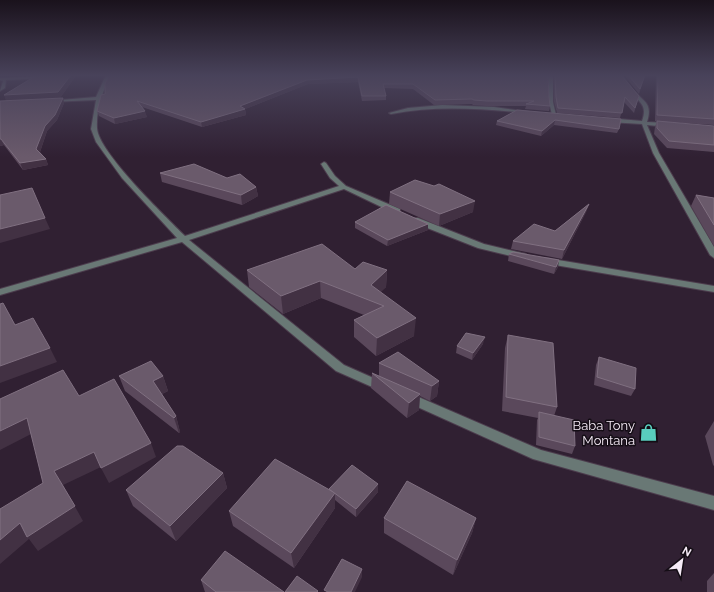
<svg xmlns="http://www.w3.org/2000/svg" width="714" height="592" viewBox="0 0 714 592" font-family="Raleway,sans-serif">
<rect width="100%" height="100%" fill="#302032"/>
<g fill="none" stroke-linecap="round" stroke-linejoin="round">
<defs>
<g id="minor">
<path d="M 62,75 L 86,75 L 61,77 Z"/>
<path d="M 106,75 L 110,75 C 103,92 96,109 97,128 C 98,152 166,217 185,236 L 339,186 L 330,178 L 321,164 L 324,162 L 326,163 L 335,176 L 346,186 L 400,209 L 400,213 L 394,213 L 344,189 L 189,240 L 344,365 L 387,384 L 389,387 L 387,390 L 383,392 L 379,390 L 336,371 L 182,242 L 0,295 L 0,289 L 177,238 L 122,178 L 96,142 L 91,129 L 96,100 L 50,102 L 48,101 L 96,97 Z"/>
<path d="M 549,75 L 553,75 L 553,102 L 556,115 L 554,116 L 552,115 L 549,102 Z"/>
<path d="M 618,75 L 622,75 C 626,80 629,85 633,90 C 644,102 653,103 647,122 L 669,123 L 672,125 L 669,127 L 647,125 L 659,153 L 714,247 L 714,258 L 710,255 L 653,153 L 642,124 L 608,122 L 605,120 L 608,118 L 642,121 C 648,104 639,103 630,91 C 626,86 622,80 618,75 Z"/>
<path d="M 46,76 L 47,78 L 6,80 L 5,88 L 0,91 L 3,81 L 0,80 L 0,78 Z"/>
<path d="M 442,105 L 494,107 L 530,112 L 528,113 C 482,109 437,105 391,114 L 389,113 L 408,108 Z"/>
<path d="M 412,218 L 418,218 L 484,244 L 526,254 L 527,256 L 523,259 L 478,248 L 412,222 Z"/>
<path d="M 546,258 L 714,286 L 714,292 L 543,263 L 541,261 Z"/>
<path d="M 407,392 L 541,450 L 714,496 L 714,510 L 533,459 L 402,400 L 401,397 L 402,394 Z"/>
</g>
</defs>
<use href="#minor" stroke="#4c3c4d" stroke-width="2"/>
<use href="#minor" fill="#697875" fill-rule="evenodd"/>
</g>
<g fill="#5a485b">
<path d="M 0,75 L 74,75 L 75,77 L 60,98 L 37,99 L 63,98 L 64,103 L 57,120 L 47,131 L 40,152 L 46,159 L 48,165 L 23,170 L 4,145 L 0,146 L 6,100 L 37,75 L 0,76 Z"/>
<path d="M 109,75 L 549,75 L 548,75 L 549,97 L 550,106 L 549,111 L 525,109 L 526,106 L 486,106 L 473,105 L 472,104 L 434,105 L 413,89 L 384,88 L 386,96 L 386,100 L 362,101 L 358,82 L 308,84 L 245,109 L 246,115 L 202,127 L 142,107 L 147,117 L 115,124 L 99,116 L 97,111 L 105,94 Z"/>
<path d="M 554,75 L 621,75 L 639,96 L 634,113 L 624,102 L 620,118 L 557,113 L 554,102 Z"/>
<path d="M 624,75 L 645,75 L 639,94 Z"/>
<path d="M 656,75 L 714,75 L 714,125 L 667,122 L 714,126 L 714,152 L 667,148 L 654,134 L 655,127 L 657,121 L 655,121 Z"/>
<path d="M 517,110 L 619,129 L 617,133 L 554,125 L 541,136 L 496,125 L 497,121 Z"/>
<path d="M 160,173 L 227,178 L 256,187 L 258,196 L 242,205 L 162,182 Z"/>
<path d="M 390,192 L 473,212 L 439,226 L 389,204 Z"/>
<path d="M 696,195 L 714,198 L 714,246 L 691,206 Z"/>
<path d="M 589,204 L 586,212 L 562,259 L 511,249 L 513,241 L 555,231 Z"/>
<path d="M 355,222 L 428,230 L 387,246 L 355,228 Z"/>
<path d="M 509,254 L 558,267 L 554,274 L 508,261 Z"/>
<path d="M 355,269 L 387,270 L 386,287 L 380,292 L 414,336 L 376,356 L 354,337 L 354,320 L 364,315 L 321,298 L 283,314 L 249,287 L 247,270 Z"/>
<path d="M 508,335 L 557,407 L 554,416 L 575,446 L 572,454 L 536,445 L 537,420 L 538,418 L 502,411 L 505,348 Z"/>
<path d="M 483,344 L 472,360 L 456,353 L 457,346 Z"/>
<path d="M 599,357 L 635,389 L 631,396 L 594,385 L 596,365 Z"/>
<path d="M 379,363 L 439,381 L 437,396 L 430,401 L 420,396 L 419,410 L 407,418 L 371,388 L 372,373 L 379,376 Z"/>
<path d="M 119,376 L 163,376 L 168,391 L 162,394 L 176,416 L 180,432 L 179,433 L 125,391 Z"/>
<path d="M 714,421 L 714,466 L 713,465 L 705,436 Z"/>
<path d="M 223,473 L 227,488 L 176,541 L 133,506 L 126,490 Z"/>
<path d="M 329,489 L 378,492 L 356,517 L 335,500 L 335,508 L 294,568 L 233,526 L 229,511 L 330,490 Z"/>
<path d="M 384,518 L 476,518 L 472,533 L 453,575 L 384,533 Z"/>
<path d="M 714,573 L 714,592 L 707,592 L 707,581 Z"/>
<path d="M 201,580 L 284,592 L 205,592 Z"/>
</g>
<g fill="#423143">
<path d="M 71,75 L 74,75 L 75,77 L 60,98 L 6,101 L 4,95 Z"/>
<path d="M 358,77 L 358,82 L 308,84 L 243,110 L 245,109 L 246,115 L 202,127 L 201,122 L 307,80 Z"/>
<path d="M 63,98 L 64,103 L 57,120 L 47,131 L 39,155 L 36,149 L 45,126 Z"/>
<path d="M 145,111 L 147,117 L 115,124 L 114,118 Z"/>
<path d="M 555,120 L 554,125 L 541,136 L 542,131 Z"/>
<path d="M 0,139 L 1,139 L 4,145 L 0,146 Z"/>
<path d="M 46,159 L 48,165 L 23,170 L 20,163 Z"/>
<path d="M 256,187 L 258,196 L 242,205 L 241,195 Z"/>
<path d="M 475,201 L 473,212 L 439,226 L 440,214 Z"/>
<path d="M 589,204 L 586,212 L 562,259 L 564,250 Z"/>
<path d="M 45,218 L 50,229 L 0,243 L 0,229 Z"/>
<path d="M 428,224 L 428,230 L 387,246 L 388,240 Z"/>
<path d="M 559,260 L 558,267 L 554,274 L 556,267 Z"/>
<path d="M 387,270 L 386,287 L 372,301 L 371,285 Z"/>
<path d="M 320,281 L 321,298 L 283,314 L 281,296 Z"/>
<path d="M 416,318 L 414,336 L 376,356 L 377,338 Z"/>
<path d="M 485,337 L 483,344 L 472,360 L 473,353 Z"/>
<path d="M 50,348 L 57,362 L 0,383 L 0,366 Z"/>
<path d="M 163,376 L 168,391 L 158,396 L 153,381 Z"/>
<path d="M 439,381 L 437,396 L 430,401 L 432,386 Z"/>
<path d="M 420,394 L 419,410 L 407,418 L 409,403 Z"/>
<path d="M 176,416 L 180,432 L 179,433 L 174,418 Z"/>
<path d="M 27,418 L 35,432 L 0,450 L 0,431 Z"/>
<path d="M 151,443 L 156,457 L 109,483 L 101,468 Z"/>
<path d="M 94,452 L 101,467 L 63,485 L 83,521 L 38,551 L 29,539 L 0,564 L 0,540 L 20,523 L 54,471 Z"/>
<path d="M 223,473 L 227,488 L 176,541 L 170,526 Z"/>
<path d="M 378,484 L 378,492 L 356,517 L 356,509 Z"/>
<path d="M 335,493 L 335,508 L 294,568 L 291,553 Z"/>
<path d="M 476,518 L 472,533 L 453,575 L 457,560 Z"/>
<path d="M 362,569 L 362,577 L 355,592 L 351,592 Z"/>
</g>
<g fill="#6a5a6b" stroke="#807081">
<path d="M 37,75 L 71,75 L 58,92 L 4,95 Z"/>
<path d="M 109,75 L 403,75 L 406,77 L 447,75 L 548,75 L 549,97 L 550,106 L 526,104 L 534,101 L 487,101 L 474,100 L 472,99 L 435,100 L 413,84 L 383,84 L 386,96 L 362,96 L 358,77 L 307,80 L 240,106 L 245,109 L 201,122 L 137,101 L 145,111 L 114,118 L 97,111 L 101,95 L 105,94 L 105,84 Z"/>
<path d="M 555,75 L 621,75 L 639,96 L 635,108 L 625,97 L 622,113 L 558,108 L 556,97 Z"/>
<path d="M 628,75 L 645,75 L 640,89 Z"/>
<path d="M 658,75 L 714,75 L 714,119 L 657,115 Z"/>
<path d="M 63,98 L 55,115 L 45,126 L 36,149 L 46,159 L 20,163 L 1,139 L 0,139 L 0,101 Z"/>
<path d="M 517,110 L 621,119 L 619,129 L 555,120 L 542,131 L 497,121 Z"/>
<path d="M 657,121 L 714,126 L 714,145 L 669,141 L 657,128 Z"/>
<path d="M 194,164 L 227,178 L 240,174 L 256,187 L 241,195 L 160,173 Z"/>
<path d="M 415,180 L 434,186 L 439,184 L 475,201 L 440,214 L 390,192 Z"/>
<path d="M 32,188 L 45,218 L 0,229 L 0,195 Z"/>
<path d="M 696,195 L 714,198 L 714,225 Z"/>
<path d="M 589,204 L 564,250 L 513,241 L 534,224 L 555,231 Z"/>
<path d="M 386,205 L 428,224 L 388,240 L 355,222 Z"/>
<path d="M 322,244 L 355,269 L 363,262 L 387,270 L 371,285 L 416,318 L 377,338 L 354,320 L 384,306 L 320,281 L 281,296 L 247,270 Z"/>
<path d="M 513,252 L 559,260 L 556,267 L 509,254 Z"/>
<path d="M 3,303 L 15,325 L 33,318 L 50,348 L 0,366 L 0,304 Z"/>
<path d="M 466,333 L 485,337 L 473,353 L 457,346 Z"/>
<path d="M 508,335 L 553,343 L 557,407 L 506,397 Z"/>
<path d="M 398,352 L 439,381 L 432,386 L 379,363 Z"/>
<path d="M 599,357 L 636,368 L 635,389 L 597,377 Z"/>
<path d="M 151,361 L 163,376 L 153,381 L 176,416 L 174,418 L 119,376 Z"/>
<path d="M 63,370 L 79,396 L 114,379 L 151,443 L 101,468 L 94,452 L 54,471 L 75,506 L 27,537 L 20,523 L 0,540 L 0,509 L 43,483 L 27,418 L 0,431 L 0,399 Z"/>
<path d="M 372,373 L 420,394 L 409,403 Z"/>
<path d="M 539,412 L 574,420 L 575,446 L 539,437 Z"/>
<path d="M 177,446 L 183,446 L 223,473 L 170,526 L 126,490 Z"/>
<path d="M 275,459 L 335,493 L 291,553 L 229,511 Z"/>
<path d="M 352,465 L 378,484 L 356,509 L 329,489 Z"/>
<path d="M 407,481 L 476,518 L 457,560 L 384,518 Z"/>
<path d="M 225,551 L 284,592 L 216,592 L 201,580 Z"/>
<path d="M 342,559 L 362,569 L 351,592 L 328,592 L 324,590 Z"/>
<path d="M 297,576 L 318,591 L 317,592 L 285,592 Z"/>
</g>
<linearGradient id="sky" x2="0" y2="1"><stop stop-color="#1a121c"/><stop offset="0.48" stop-color="#48425a"/><stop offset="1" stop-color="#48425a" stop-opacity="0"/></linearGradient>
<rect width="714" height="157" fill="url(#sky)"/>
<defs>
<symbol id="shop-bare" viewBox="-9 -9 18 18"><path d="M-5-2.5h2.3a2.7 3.5 0 0 1 5.4 0H5L5.5 6h-11ZM-1.5-2.5h3a1.5 2.3 0 0 0-3 0Z" fill="#59cebe" stroke="#140d15" stroke-width="2.5" paint-order="stroke"/></symbol>
</defs>
<g fill-rule="evenodd">
<use href="#shop-bare" x="636" y="420" width="25" height="25"/>
</g>
<g text-anchor="middle" stroke-width="3" stroke-linejoin="round" paint-order="stroke">
<g font-size="13" fill="#f5eaf6" stroke="#140d15" text-anchor="end">
<text x="635" y="430">Baba Tony<tspan x="635" dy="15">Montana</tspan></text>
</g>
</g>
<g transform="translate(682 560) rotate(30)" stroke="#140d15" stroke-width="3" paint-order="stroke">
<path d="M0-3L7 15L0 10L-7 15Z" fill="#f5eaf6"/>
<text y="-6" font-size="11" font-weight="bold" text-anchor="middle" fill="#f5eaf6">N</text>
</g>
</svg>
